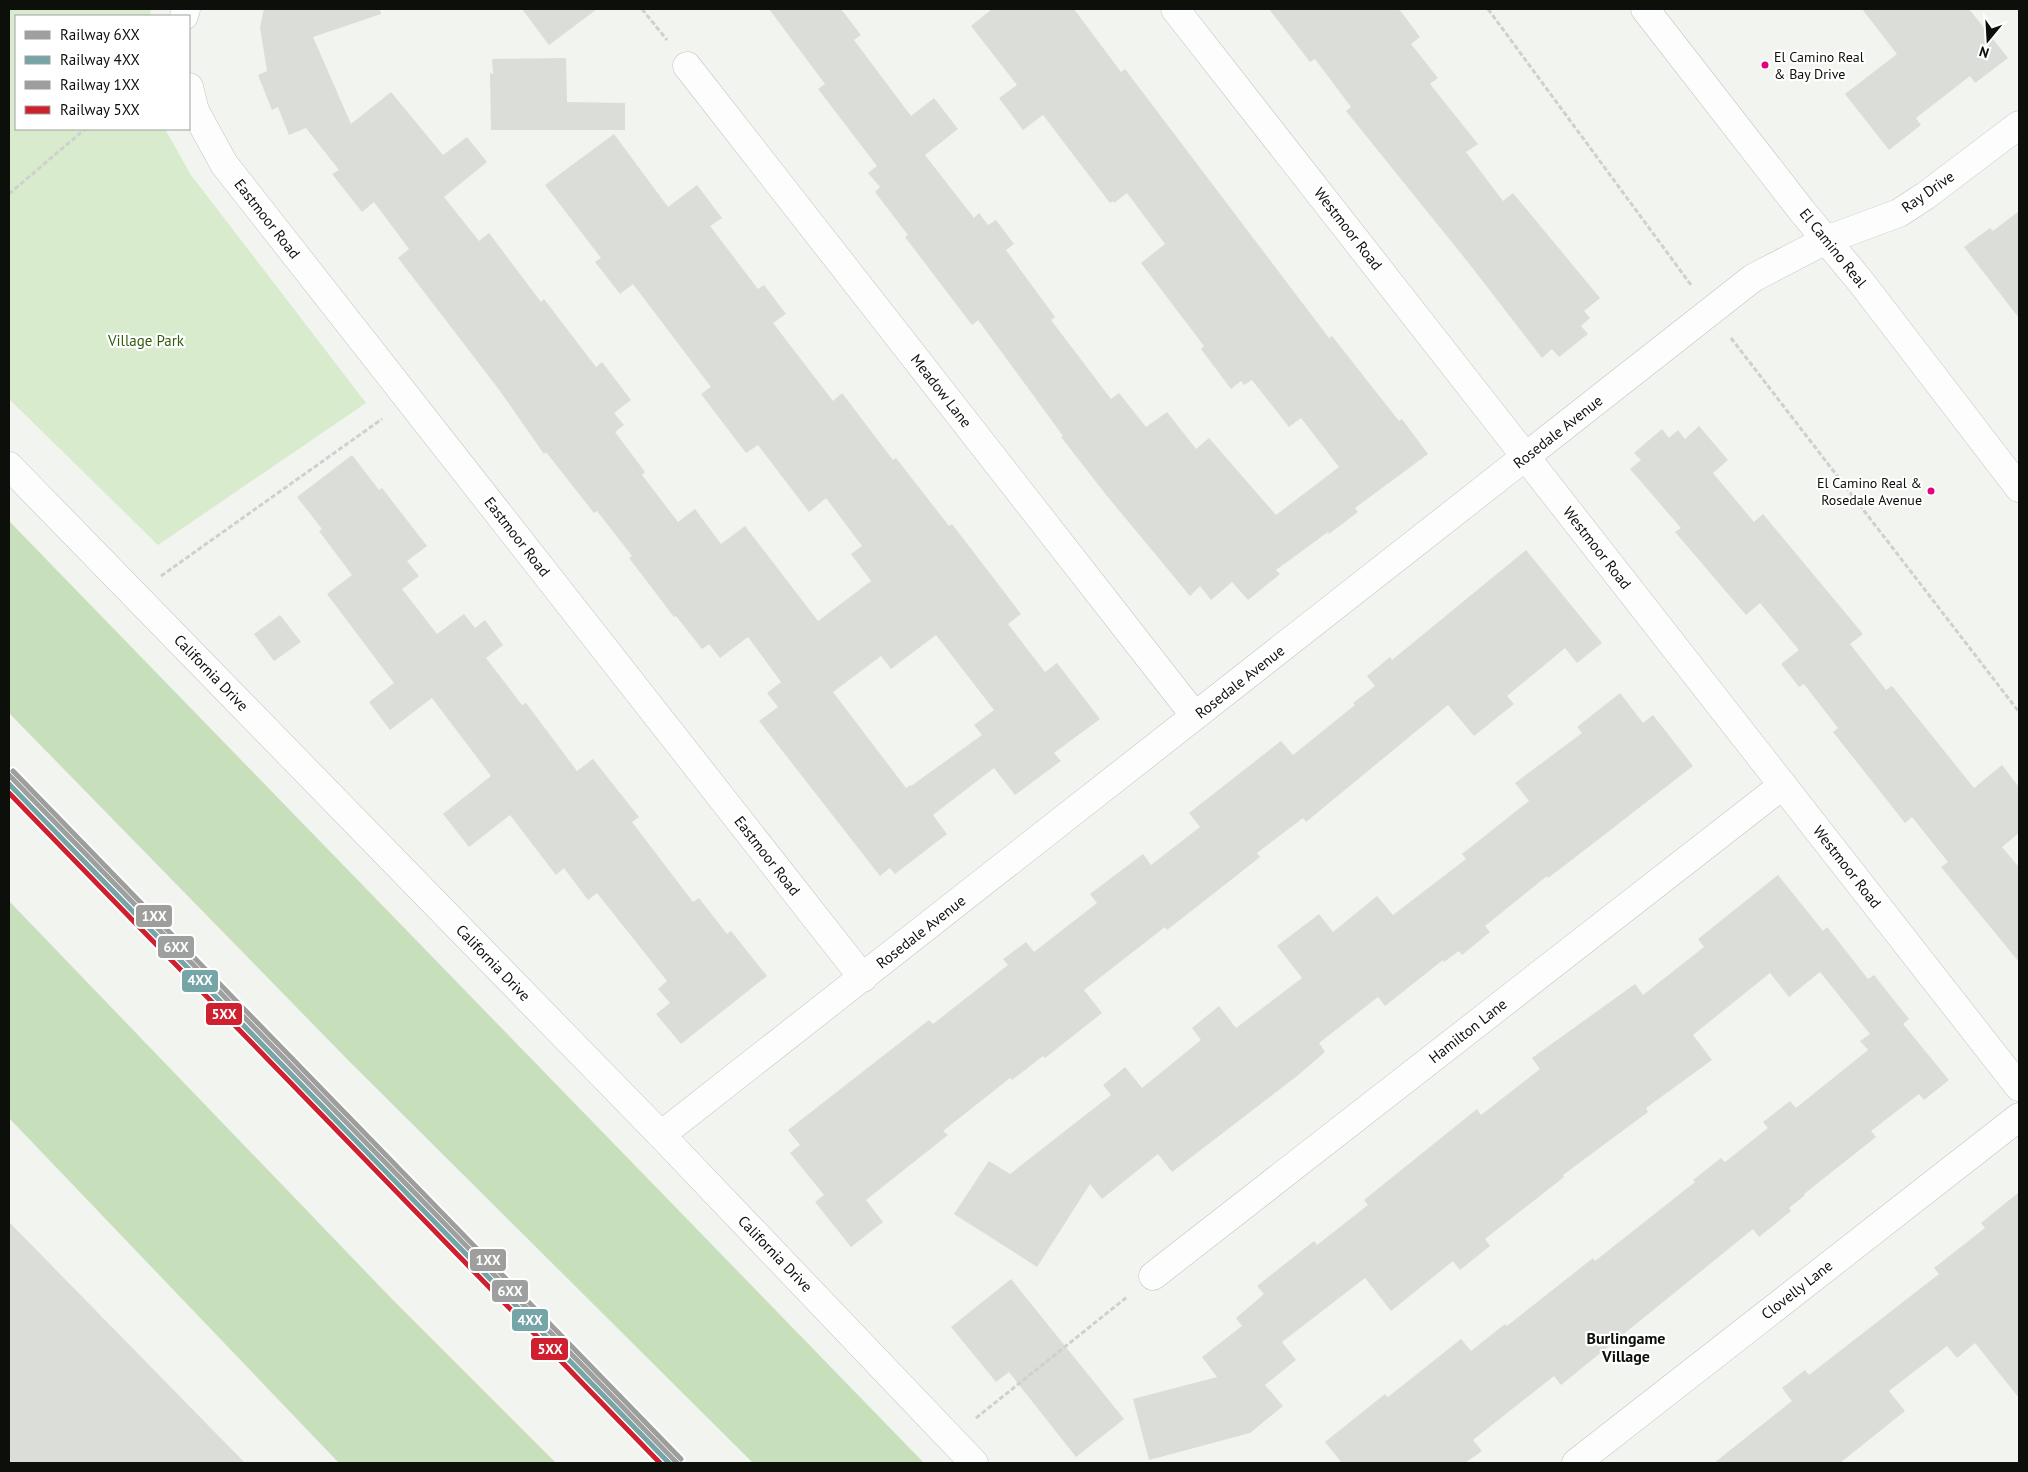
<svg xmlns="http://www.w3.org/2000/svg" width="2028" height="1472" viewBox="0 0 2028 1472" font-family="'PT Sans',sans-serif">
<rect width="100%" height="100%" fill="#f1f4ef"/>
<path fill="#d8eccd" d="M 9,9 L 151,9 L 150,16 L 16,16 L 16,129 L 165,129 L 191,175 L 366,403 L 158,545 L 9,399 Z"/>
<g fill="#c8dfbc">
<path d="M 9,521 L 924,1463 L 753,1463 L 347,1059 L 9,713 Z"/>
<path d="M 9,901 L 391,1298 L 556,1463 L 339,1463 L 9,1118 Z"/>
</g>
<g fill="#dbddd9" fill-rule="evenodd">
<path d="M 264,9 L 380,9 L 381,14 L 313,37 L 351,124 L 391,92 L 443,155 L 467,137 L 487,162 L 444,197 L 479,241 L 489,233 L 541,302 L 544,299 L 596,367 L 602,362 L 631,400 L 614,413 L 624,425 L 615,432 L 645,472 L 642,475 L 678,522 L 695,509 L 721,544 L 745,526 L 818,621 L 871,581 L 851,554 L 862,546 L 826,498 L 809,512 L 758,445 L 746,453 L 701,394 L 711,387 L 633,284 L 620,294 L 595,262 L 601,258 L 545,185 L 614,134 L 668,207 L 697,185 L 722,218 L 710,226 L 758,289 L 764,285 L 786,314 L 773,323 L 833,401 L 842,393 L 893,460 L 896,458 L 949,526 L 952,524 L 1021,614 L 1008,624 L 1045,672 L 1057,663 L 1100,719 L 1054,753 L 1061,761 L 1015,795 L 994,768 L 933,815 L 947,834 L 895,874 L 890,868 L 880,876 L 759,721 L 778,707 L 767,693 L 781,682 L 748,637 L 720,658 L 709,644 L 702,649 L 676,616 L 674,617 L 629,558 L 632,556 L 597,511 L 594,513 L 546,452 L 544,454 L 500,391 L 398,258 L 409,249 L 374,202 L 362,212 L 332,174 L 339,170 L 306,128 L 289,135 L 278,107 L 272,110 L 258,75 L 267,71 L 260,27 ZM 936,635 L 994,710 L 974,725 L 982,735 L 911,786 L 910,785 L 906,788 L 833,692 L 881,656 L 891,669 Z"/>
<path d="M 522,9 L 597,9 L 549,45 Z"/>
<path d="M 769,9 L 841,9 L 861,35 L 854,40 L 911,116 L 934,98 L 958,129 L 925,155 L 974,218 L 979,213 L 988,225 L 996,220 L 1014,244 L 1006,250 L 1055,317 L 1051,320 L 1111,399 L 1119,393 L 1146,427 L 1167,412 L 1196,449 L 1209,438 L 1276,515 L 1339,467 L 1301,418 L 1289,427 L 1252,380 L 1244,385 L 1241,381 L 1231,389 L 1201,349 L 1204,346 L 1141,263 L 1165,244 L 1127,193 L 1114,203 L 1113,201 L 1110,203 L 1043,115 L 1023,130 L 999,98 L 1017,85 L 971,26 L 992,9 L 1074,9 L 1121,72 L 1125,69 L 1329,338 L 1332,336 L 1399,421 L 1402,419 L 1428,454 L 1355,508 L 1358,512 L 1329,534 L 1328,532 L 1276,570 L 1280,574 L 1248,600 L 1232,582 L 1211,600 L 1200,586 L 1190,596 L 1107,496 L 1061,437 L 1063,436 L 978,320 L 972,325 L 905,237 L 908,235 L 875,192 L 880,187 L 868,173 L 877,166 L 818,89 L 825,84 Z"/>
<path d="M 1269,9 L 1399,9 L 1420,37 L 1411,44 L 1438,78 L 1430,84 L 1478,144 L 1466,152 L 1503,201 L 1513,193 L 1600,298 L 1584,311 L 1590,318 L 1581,326 L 1588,334 L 1559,357 L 1552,349 L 1542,358 L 1467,261 L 1346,111 L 1351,107 L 1315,59 L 1310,62 Z"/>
<path d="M 1862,9 L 1969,9 L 2008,58 L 1975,83 L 1970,76 L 1916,118 L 1921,125 L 1889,150 L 1845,94 L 1897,54 Z"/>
<path d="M 566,58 L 567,102 L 625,103 L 625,130 L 491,130 L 490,73 L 493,74 L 492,59 Z"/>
<path d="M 2019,211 L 2019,318 L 1964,247 L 1990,228 L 1993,231 Z"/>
<path d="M 1699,426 L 1728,460 L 1713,473 L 1754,522 L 1763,514 L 1863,634 L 1850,644 L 1886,690 L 1892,686 L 1974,788 L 2002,765 L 2019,787 L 2019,833 L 2002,847 L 2019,867 L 2019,962 L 1941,867 L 1948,862 L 1912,817 L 1905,823 L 1833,732 L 1838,728 L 1804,684 L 1799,687 L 1781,664 L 1799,650 L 1760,603 L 1746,615 L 1675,532 L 1681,528 L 1630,469 L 1641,460 L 1634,453 L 1662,429 L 1669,438 L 1678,430 L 1685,439 Z"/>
<path d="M 352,455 L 379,490 L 382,488 L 427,546 L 407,561 L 419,576 L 402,589 L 437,634 L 464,614 L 475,628 L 485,620 L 503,645 L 486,658 L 522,705 L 526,703 L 577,771 L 593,759 L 639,817 L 632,822 L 693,902 L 699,898 L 727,934 L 731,931 L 767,976 L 681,1044 L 656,1014 L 670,1003 L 658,989 L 667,981 L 597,893 L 588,900 L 564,868 L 556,875 L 510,815 L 469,847 L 443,814 L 491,776 L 432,698 L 390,730 L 369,702 L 394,683 L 327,594 L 352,575 L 319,531 L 322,529 L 297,497 Z"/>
<path d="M 1526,550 L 1602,643 L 1577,663 L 1565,648 L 1507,696 L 1514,704 L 1474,736 L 1448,705 L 1306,822 L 1303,818 L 1257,853 L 1260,857 L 1236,876 L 1167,930 L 1165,927 L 1084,990 L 1102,1013 L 1045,1058 L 1043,1056 L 1012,1080 L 1010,1078 L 943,1131 L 948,1135 L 866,1200 L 883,1222 L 851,1247 L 815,1202 L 824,1195 L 790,1153 L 800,1145 L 788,1130 L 929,1020 L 933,1024 L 1008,965 L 1003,959 L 1026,942 L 1034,952 L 1097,903 L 1090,894 L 1143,854 L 1151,865 L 1200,827 L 1189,813 L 1281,741 L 1293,755 L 1355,705 L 1353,703 L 1375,686 L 1367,676 L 1390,657 L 1392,660 Z"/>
<path d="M 280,615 L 301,642 L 274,661 L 254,634 Z"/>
<path d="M 1620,693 L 1643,723 L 1653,715 L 1693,766 L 1573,859 L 1548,878 L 1547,876 L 1485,926 L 1490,932 L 1462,955 L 1459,951 L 1444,962 L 1443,960 L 1385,1006 L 1378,997 L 1319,1043 L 1325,1052 L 1297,1076 L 1172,1172 L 1158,1154 L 1102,1199 L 1090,1184 L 1037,1267 L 954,1214 L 989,1161 L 1010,1174 L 1111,1095 L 1103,1085 L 1125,1067 L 1142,1088 L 1201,1040 L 1192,1028 L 1219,1006 L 1236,1028 L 1302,978 L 1277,946 L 1319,914 L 1333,932 L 1377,896 L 1393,915 L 1466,859 L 1462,854 L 1529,801 L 1515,783 L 1582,733 L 1577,727 Z"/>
<path d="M 1778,875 L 1823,931 L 1827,927 L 1868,979 L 1874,975 L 1909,1019 L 1903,1024 L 1949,1080 L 1924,1100 L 1919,1094 L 1871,1131 L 1876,1137 L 1804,1194 L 1805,1195 L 1789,1208 L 1791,1211 L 1759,1237 L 1753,1229 L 1561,1385 L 1554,1376 L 1473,1440 L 1482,1451 L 1465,1463 L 1342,1463 L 1325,1442 L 1385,1394 L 1388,1397 L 1461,1339 L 1471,1351 L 1505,1324 L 1507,1326 L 1593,1258 L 1595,1261 L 1695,1182 L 1693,1180 L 1721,1158 L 1725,1162 L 1768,1128 L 1763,1122 L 1790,1101 L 1796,1108 L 1868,1050 L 1860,1041 L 1870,1034 L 1820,972 L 1789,997 L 1770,973 L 1693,1035 L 1712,1060 L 1646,1108 L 1648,1112 L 1563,1175 L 1564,1177 L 1485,1239 L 1490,1246 L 1460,1270 L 1453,1261 L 1391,1311 L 1365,1278 L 1282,1342 L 1296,1360 L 1265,1385 L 1283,1406 L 1250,1433 L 1149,1460 L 1133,1399 L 1217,1377 L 1202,1357 L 1242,1326 L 1236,1318 L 1264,1294 L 1257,1286 L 1314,1241 L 1317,1245 L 1368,1205 L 1364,1200 L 1477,1109 L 1481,1115 L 1540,1069 L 1532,1058 L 1635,984 L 1643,995 L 1704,947 L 1698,939 Z"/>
<path d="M 2019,1192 L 2019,1398 L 1975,1343 L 1957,1358 L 1947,1346 L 1889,1391 L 1905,1411 L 1840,1463 L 1714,1463 L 1792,1401 L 1782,1388 L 1805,1370 L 1809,1375 L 1939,1274 L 1934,1268 L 1985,1228 L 1981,1223 Z"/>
<path d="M 9,1222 L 245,1463 L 9,1463 Z"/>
<path d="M 1011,1279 L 1124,1419 L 1076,1457 L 1009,1372 L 996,1382 L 951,1327 Z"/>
</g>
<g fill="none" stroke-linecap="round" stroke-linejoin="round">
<defs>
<g id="street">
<path d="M 1175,9 L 2019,1087"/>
<path d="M 184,16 L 186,9"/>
<path d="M 687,66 L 1195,716"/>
<path d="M 189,87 L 195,111 L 224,164 L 863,978"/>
<path d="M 661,1135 L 1753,278 L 1826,240 L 1899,213 L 1925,196 L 2019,125"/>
<path d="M 1153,1276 L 1783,785"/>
<path d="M 1576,1463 L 2019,1117"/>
</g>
<path id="secondary" d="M 9,466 L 661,1135 L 974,1463"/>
<path id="primary" d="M 1645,9 L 1802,211 L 1861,282 L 2019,488"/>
</defs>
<use href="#street" stroke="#c1c4bf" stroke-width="29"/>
<use href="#secondary" stroke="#c1c4bf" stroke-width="29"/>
<use href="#primary" stroke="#c1c4bf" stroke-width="29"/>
<g stroke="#cfd0cf" stroke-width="3" stroke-dasharray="5 2.5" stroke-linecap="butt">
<path d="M 642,9 L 667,40"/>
<path d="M 1488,9 L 1691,285"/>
<path d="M 9,194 L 85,129"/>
<path d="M 1731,338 L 2019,712"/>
<path d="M 161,576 L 382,419"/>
<path d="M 976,1418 L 1127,1297"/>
</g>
<use href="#street" stroke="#fdfdfd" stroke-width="28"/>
<use href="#secondary" stroke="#fdfdfd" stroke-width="28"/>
<use href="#primary" stroke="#fdfdfd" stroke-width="28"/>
<defs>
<path id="rail-1" d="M 9,775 L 677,1463"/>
<path id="rail-2" d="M 9,784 L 669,1463"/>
<path id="rail-3" d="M 13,771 L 681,1459"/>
<path id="rail-4" d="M 9,793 L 660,1463"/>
</defs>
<use href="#rail-1" stroke="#fff" stroke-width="9"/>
<use href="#rail-2" stroke="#fff" stroke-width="9"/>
<use href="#rail-3" stroke="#fff" stroke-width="9"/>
<use href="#rail-4" stroke="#fff" stroke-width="9"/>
<use href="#rail-1" stroke="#9e9f9f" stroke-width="5"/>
<use href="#rail-2" stroke="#76a5a8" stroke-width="5"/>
<use href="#rail-3" stroke="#9e9f9d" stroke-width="5"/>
<use href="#rail-4" stroke="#ce202f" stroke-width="5"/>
</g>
<g fill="#e5007d" stroke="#fff" stroke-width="2">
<circle cx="1765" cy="65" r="4.5"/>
<circle cx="1931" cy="491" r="4.5"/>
</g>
<g text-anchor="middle" stroke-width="4.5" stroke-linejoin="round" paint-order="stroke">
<g font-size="14" fill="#0d0f0b" stroke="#fff" text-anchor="start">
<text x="1774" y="62">El Camino Real<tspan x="1774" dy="17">&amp; Bay Drive</tspan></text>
<text x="1922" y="488" text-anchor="end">El Camino Real &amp;<tspan x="1922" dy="17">Rosedale Avenue</tspan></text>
</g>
<g font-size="15" fill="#0d0f0b" stroke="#fff">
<text transform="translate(1928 192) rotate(-35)" y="5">Ray Drive</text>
<text transform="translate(267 219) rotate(52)" y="5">Eastmoor Road</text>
<text transform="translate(1348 229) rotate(52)" y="5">Westmoor Road</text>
<text transform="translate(1833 248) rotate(51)" y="5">El Camino Real</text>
<text transform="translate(941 391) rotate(52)" y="5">Meadow Lane</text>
<text transform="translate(1558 432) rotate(-38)" y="5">Rosedale Avenue</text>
<text transform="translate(517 537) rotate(52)" y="5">Eastmoor Road</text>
<text transform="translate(1597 548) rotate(52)" y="5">Westmoor Road</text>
<text transform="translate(211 673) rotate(46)" y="5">California Drive</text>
<text transform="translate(1240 682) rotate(-38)" y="5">Rosedale Avenue</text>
<text transform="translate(767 856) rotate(52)" y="5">Eastmoor Road</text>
<text transform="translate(1847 867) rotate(52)" y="5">Westmoor Road</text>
<text transform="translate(921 932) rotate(-38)" y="5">Rosedale Avenue</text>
<text transform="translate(493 963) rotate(46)" y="5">California Drive</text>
<text transform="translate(1468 1031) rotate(-38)" y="5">Hamilton Lane</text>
<text transform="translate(775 1254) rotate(46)" y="5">California Drive</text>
<text transform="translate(1797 1290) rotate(-38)" y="5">Clovelly Lane</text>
</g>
<g font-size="15" fill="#305d0c" stroke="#fff">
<text x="146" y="346">Village Park</text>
</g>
<g font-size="16" font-weight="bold" fill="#0d0f0b" stroke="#fff">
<text x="1626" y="1344">Burlingame<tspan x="1626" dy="18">Village</tspan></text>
</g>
</g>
<g stroke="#fff" stroke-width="2">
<rect x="135" y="904" width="38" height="24" rx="5" fill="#9e9f9d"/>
<rect x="157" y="935" width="38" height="24" rx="5" fill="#9e9f9f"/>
<rect x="181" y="969" width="38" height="24" rx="5" fill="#76a5a8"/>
<rect x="205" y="1002" width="38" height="24" rx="5" fill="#ce202f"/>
<rect x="469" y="1248" width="38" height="24" rx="5" fill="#9e9f9d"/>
<rect x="491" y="1279" width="38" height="24" rx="5" fill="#9e9f9f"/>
<rect x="511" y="1308" width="38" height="24" rx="5" fill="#76a5a8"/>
<rect x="530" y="1337" width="39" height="24" rx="5" fill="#ce202f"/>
</g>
<g font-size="14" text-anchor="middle" font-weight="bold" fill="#fff">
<text x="154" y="921">1XX</text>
<text x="176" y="952">6XX</text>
<text x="200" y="985">4XX</text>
<text x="224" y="1019">5XX</text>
<text x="488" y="1265">1XX</text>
<text x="510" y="1296">6XX</text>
<text x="530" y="1325">4XX</text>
<text x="550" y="1354">5XX</text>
</g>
<rect width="2028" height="1472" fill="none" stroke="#0d0f0b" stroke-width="20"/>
<rect x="15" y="15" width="175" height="115" fill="#ffffff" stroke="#9e9f9d"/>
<rect x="25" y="31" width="25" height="8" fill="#9e9f9f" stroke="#9e9f9d"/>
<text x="60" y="40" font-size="15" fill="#0d0f0b">Railway 6XX</text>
<rect x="25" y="56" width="25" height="8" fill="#76a5a8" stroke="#9e9f9d"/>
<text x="60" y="65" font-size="15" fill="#0d0f0b">Railway 4XX</text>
<rect x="25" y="81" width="25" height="8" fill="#9e9f9d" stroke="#9e9f9d"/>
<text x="60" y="90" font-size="15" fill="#0d0f0b">Railway 1XX</text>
<rect x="25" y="106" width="25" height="8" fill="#ce202f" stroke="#9e9f9d"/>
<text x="60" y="115" font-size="15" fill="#0d0f0b">Railway 5XX</text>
<g transform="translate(1988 40) rotate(198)" stroke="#ffffff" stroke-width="4" paint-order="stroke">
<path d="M0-4L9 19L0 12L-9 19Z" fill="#0d0f0b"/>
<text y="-8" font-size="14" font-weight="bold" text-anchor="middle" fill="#0d0f0b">N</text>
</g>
</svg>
